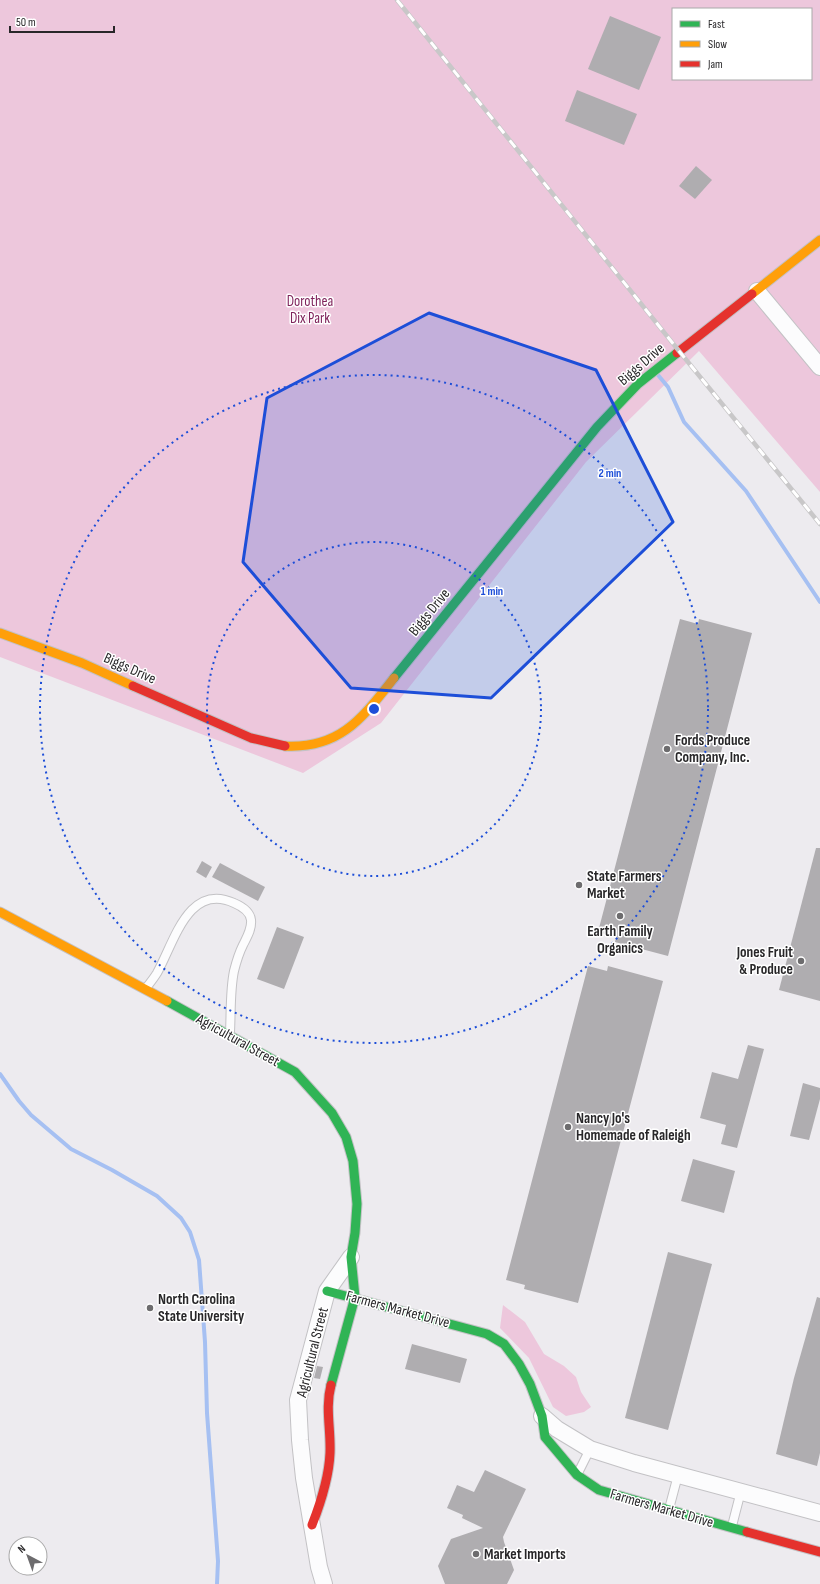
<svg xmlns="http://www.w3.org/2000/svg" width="820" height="1584" viewBox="0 0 820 1584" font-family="'Sofia Sans Condensed',sans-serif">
<rect width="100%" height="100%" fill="#edebef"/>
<g fill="#edc7dc" fill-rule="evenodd">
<path d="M 0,0 L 820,0 L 820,492 L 699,351 L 586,462 L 381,723 L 303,773 L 0,657 ZM 673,9 L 811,9 L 811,79 L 673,79 Z"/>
<path d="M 503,1305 L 525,1322 L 544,1354 L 564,1366 L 576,1377 L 581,1392 L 591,1407 L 584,1412 L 566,1416 L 553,1407 L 529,1358 L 500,1328 Z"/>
</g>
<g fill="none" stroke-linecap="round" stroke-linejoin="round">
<g stroke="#a6c0f2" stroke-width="4">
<path d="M 658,375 L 668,387 L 684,422 L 746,491 L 820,602"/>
<path d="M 0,1074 L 19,1101 L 31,1115 L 71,1149 L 112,1170 L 157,1196 L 181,1218 L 190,1232 L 199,1260 L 205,1342 L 207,1413 L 218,1561 L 217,1584"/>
</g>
</g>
<g fill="#afadb0">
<path d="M 610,16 L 661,37 L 639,90 L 588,69 Z"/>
<path d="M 577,90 L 637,114 L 624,145 L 565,121 Z"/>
<path d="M 696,166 L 712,180 L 695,199 L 679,186 Z"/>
<path d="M 680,619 L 698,624 L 699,619 L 752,633 L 668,956 L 615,942 L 616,937 L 598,932 Z"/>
<path d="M 816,848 L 820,848 L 820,1001 L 779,990 Z"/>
<path d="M 202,861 L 212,867 L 206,878 L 196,872 Z"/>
<path d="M 220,863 L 265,887 L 258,901 L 212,877 Z"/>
<path d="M 277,927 L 304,937 L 284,989 L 257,979 Z"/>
<path d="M 588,966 L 607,971 L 608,966 L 663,981 L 578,1303 L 524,1289 L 525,1285 L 506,1280 Z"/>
<path d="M 748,1045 L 764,1049 L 737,1148 L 721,1144 L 726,1125 L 700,1118 L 712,1072 L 738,1079 Z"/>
<path d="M 803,1083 L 820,1088 L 820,1099 L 809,1140 L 790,1136 Z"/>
<path d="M 693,1159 L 735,1171 L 724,1213 L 681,1201 Z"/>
<path d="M 668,1252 L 712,1264 L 668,1430 L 625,1418 Z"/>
<path d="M 817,1297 L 820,1298 L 820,1453 L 817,1466 L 776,1454 L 794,1378 Z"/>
<path d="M 412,1344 L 467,1359 L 460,1383 L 405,1369 Z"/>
<path d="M 317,1366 L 323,1367 L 320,1379 L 314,1378 Z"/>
<path d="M 485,1470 L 526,1489 L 503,1537 L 504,1542 L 514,1570 L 507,1584 L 445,1584 L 438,1566 L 451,1539 L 483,1528 L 462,1518 L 463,1515 L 447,1508 L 457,1485 L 474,1492 Z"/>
</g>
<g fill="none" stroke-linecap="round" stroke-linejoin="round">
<defs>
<g id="lane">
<path d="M 146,988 C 150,983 154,978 157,973 C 174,943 188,882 234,903 C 241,906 250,911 251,920 C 252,929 247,937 243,945 C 239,953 236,963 234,971 C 230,990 231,1013 230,1032"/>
<path d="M 578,1473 L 590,1449"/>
<path d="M 669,1509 L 678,1475"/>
<path d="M 732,1526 L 741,1491"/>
</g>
<g id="street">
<path d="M 757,291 L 820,367"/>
<path d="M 542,1416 L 557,1429 L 590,1449 L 634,1463 L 820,1513"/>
<path d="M 324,1584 L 319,1567 L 304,1478 L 300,1440 L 298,1400 L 327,1291 L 351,1257"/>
</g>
<g id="fast">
<path d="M 394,678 L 597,427 L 638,384 L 677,353"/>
<path d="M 167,1001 L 295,1072 L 332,1113 L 346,1137 L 353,1161 L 357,1204 L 355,1233 L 351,1257 L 355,1297 L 331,1385"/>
<path d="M 327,1291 L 487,1334 L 504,1344 L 519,1364 L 530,1384 L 542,1416 L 545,1437 L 577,1475 L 599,1490 L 747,1532"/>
</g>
<g id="slow">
<path d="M 752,294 L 820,240"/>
<path d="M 0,633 L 82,663 L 133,686"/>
<path d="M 285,746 C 341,749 363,717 394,678"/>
<path d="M 0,912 L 167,1001"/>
</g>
<g id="jam">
<path d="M 677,353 L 752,294"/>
<path d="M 133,686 L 251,738 L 285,746"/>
<path d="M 312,1525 C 321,1502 329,1478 330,1453 C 331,1429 325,1408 331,1385"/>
<path d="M 747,1532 L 820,1552"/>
</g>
</defs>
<use href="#lane" stroke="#c3c2c5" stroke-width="10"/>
<use href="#street" stroke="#c3c2c5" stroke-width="18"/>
<use href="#fast" stroke="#c3c2c5" stroke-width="11"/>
<use href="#slow" stroke="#c3c2c5" stroke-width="11"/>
<use href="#jam" stroke="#c3c2c5" stroke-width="11"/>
<use href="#lane" stroke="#fcfcfd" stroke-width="8"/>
<use href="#street" stroke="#fcfcfd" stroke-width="16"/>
<use href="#fast" stroke="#30b455" stroke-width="9"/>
<use href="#slow" stroke="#ff9f0a" stroke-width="9"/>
<use href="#jam" stroke="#e5322d" stroke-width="9"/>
<defs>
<path id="rail" d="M 397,0 L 679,351 L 820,524"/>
</defs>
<use href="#rail" stroke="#c8c7c8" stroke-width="4.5"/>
<use href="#rail" stroke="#fff" stroke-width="3" stroke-dasharray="9" stroke-linecap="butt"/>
</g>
<path fill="#1d4ed8" fill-opacity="0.2" stroke="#1d4ed8" stroke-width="3" stroke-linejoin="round" d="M 429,313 L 596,370 L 673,522 L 491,698 L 351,688 L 243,562 L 267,398 Z"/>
<g fill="none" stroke="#1d4ed8" stroke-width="2" stroke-dasharray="2 4">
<circle cx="374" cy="709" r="167"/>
<circle cx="374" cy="709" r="334"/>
</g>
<g fill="#6d6c6e" stroke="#fff" stroke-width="1.5">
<circle cx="667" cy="749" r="4"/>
<circle cx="579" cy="885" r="4"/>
<circle cx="620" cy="916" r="4"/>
<circle cx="801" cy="961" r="4"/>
<circle cx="568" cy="1127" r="4"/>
<circle cx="150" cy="1308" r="4"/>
<circle cx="476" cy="1554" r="4"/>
</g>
<g text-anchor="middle" stroke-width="3" stroke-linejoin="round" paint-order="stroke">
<g font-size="15" fill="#7f235b" stroke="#fff">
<text x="310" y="306">Dorothea<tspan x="310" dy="17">Dix Park</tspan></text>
</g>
<g font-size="15" fill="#282729" stroke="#fff">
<text transform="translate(641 364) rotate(-41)" y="5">Biggs Drive</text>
<text transform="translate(429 612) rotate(-51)" y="5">Biggs Drive</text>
<text transform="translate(130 668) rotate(24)" y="5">Biggs Drive</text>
<text transform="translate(238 1040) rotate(29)" y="5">Agricultural Street</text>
<text transform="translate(398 1309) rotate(15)" y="5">Farmers Market Drive</text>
<text transform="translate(312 1352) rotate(-76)" y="5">Agricultural Street</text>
<text transform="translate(662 1508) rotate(16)" y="5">Farmers Market Drive</text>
</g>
<g font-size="15" font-weight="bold" fill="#282729" stroke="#fff" text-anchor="start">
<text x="675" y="745">Fords Produce<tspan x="675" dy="17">Company, Inc.</tspan></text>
<text x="587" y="881">State Farmers<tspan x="587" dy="17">Market</tspan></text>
<text x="620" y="936" text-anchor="middle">Earth Family<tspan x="620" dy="17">Organics</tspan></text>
<text x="793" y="957" text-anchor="end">Jones Fruit<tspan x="793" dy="17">&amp; Produce</tspan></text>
<text x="576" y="1123">Nancy Jo's<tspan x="576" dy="17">Homemade of Raleigh</tspan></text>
<text x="158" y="1304">North Carolina<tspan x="158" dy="17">State University</tspan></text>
<text x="484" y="1559">Market Imports</text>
</g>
</g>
<circle cx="374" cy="709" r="6" fill="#1d4ed8" stroke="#fff" stroke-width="2"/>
<g font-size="12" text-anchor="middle" font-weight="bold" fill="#1d4ed8" stroke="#fff" stroke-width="3" stroke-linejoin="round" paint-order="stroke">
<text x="610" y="477">2 min</text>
<text x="492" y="595">1 min</text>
</g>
<rect x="672" y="8" width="140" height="72" fill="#ffffff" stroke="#a9a9a9"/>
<rect x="680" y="21" width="20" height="6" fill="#30b455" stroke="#a9a9a9"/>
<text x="708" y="28" font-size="12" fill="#282729">Fast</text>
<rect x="680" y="41" width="20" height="6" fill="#ff9f0a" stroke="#a9a9a9"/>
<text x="708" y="48" font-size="12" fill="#282729">Slow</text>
<rect x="680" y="61" width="20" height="6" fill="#e5322d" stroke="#a9a9a9"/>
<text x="708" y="68" font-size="12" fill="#282729">Jam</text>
<g transform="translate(28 1556) rotate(319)"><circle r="19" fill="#ffffff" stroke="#a9a9a9"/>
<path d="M0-3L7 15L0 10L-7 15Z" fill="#6d6c6e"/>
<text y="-6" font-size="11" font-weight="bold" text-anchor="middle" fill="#282729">N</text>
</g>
<path d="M10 26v6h104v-6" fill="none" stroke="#282729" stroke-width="2"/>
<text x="16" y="26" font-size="12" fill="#282729" stroke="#ffffff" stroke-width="3" paint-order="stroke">50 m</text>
</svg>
